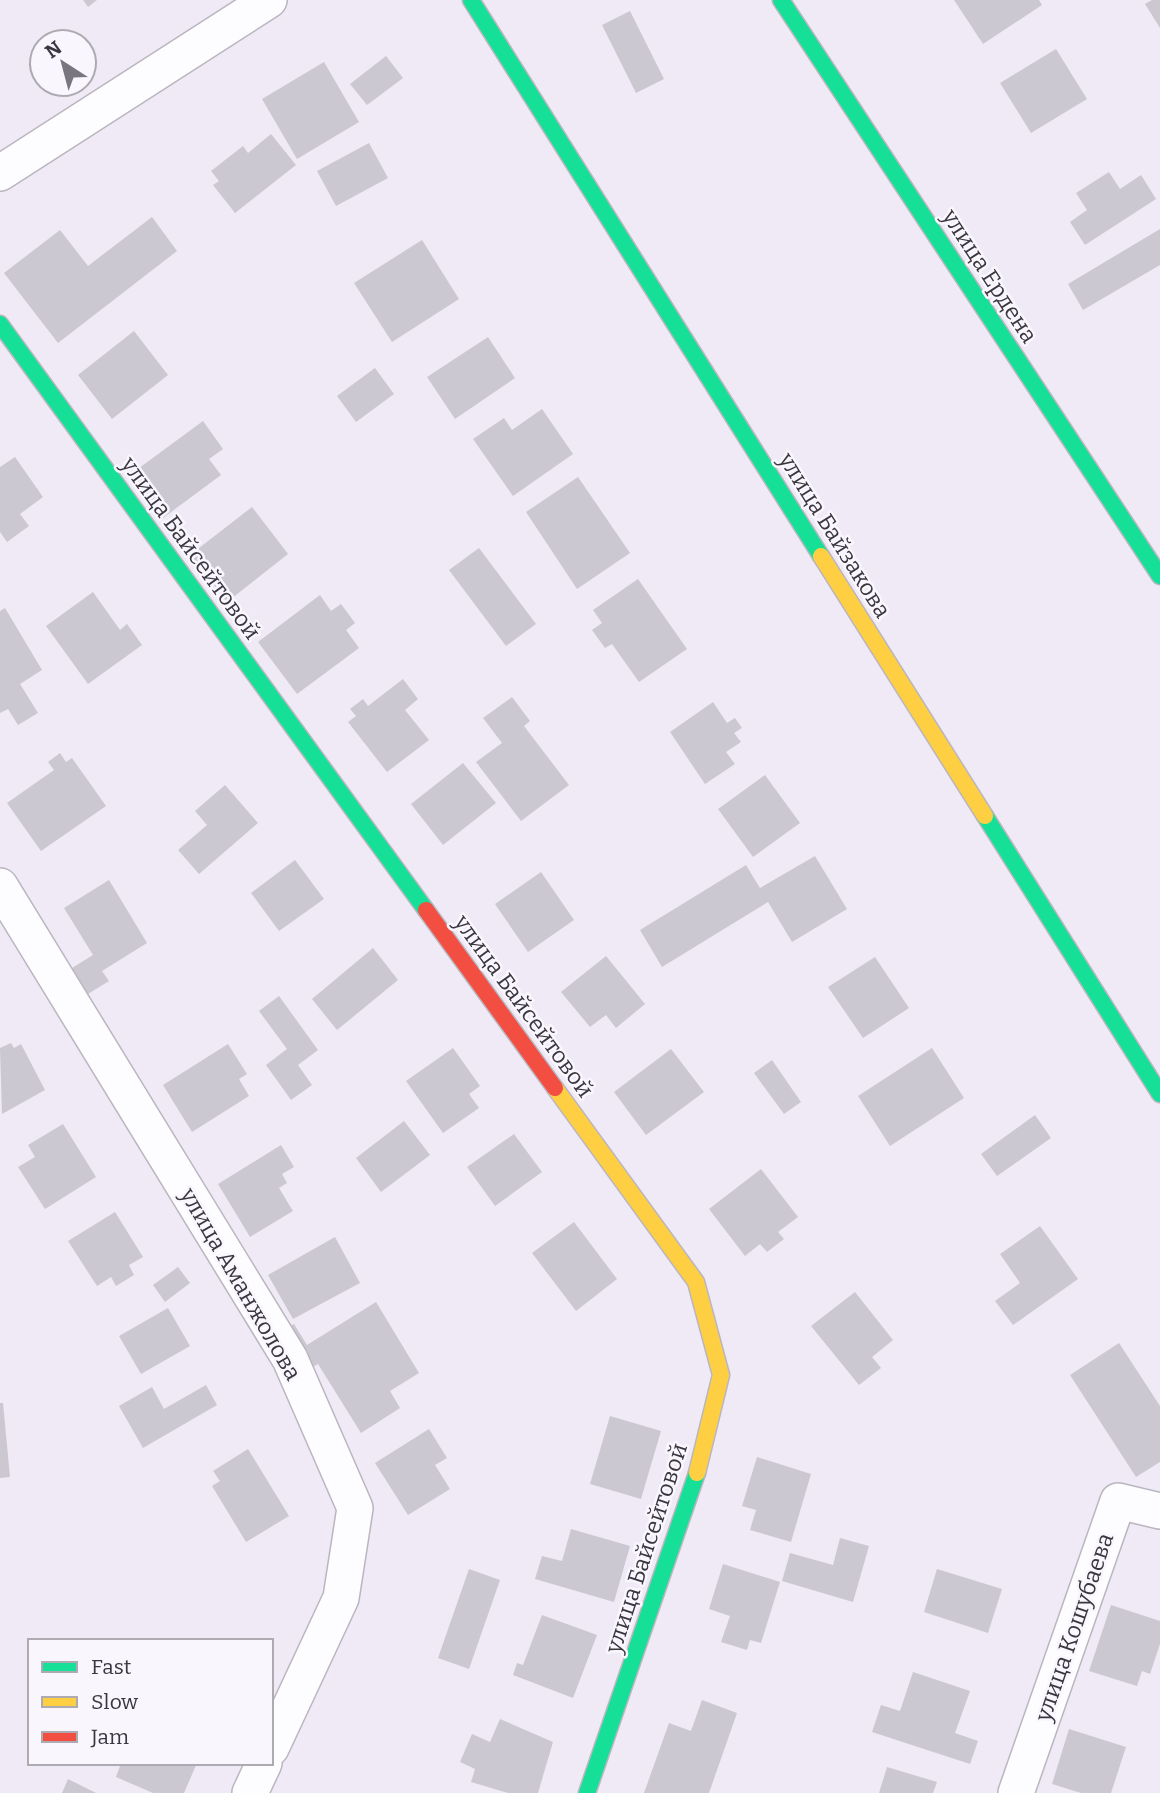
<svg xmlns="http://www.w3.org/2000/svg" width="1160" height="1793" viewBox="0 0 1160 1793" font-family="Bitter,serif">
<rect width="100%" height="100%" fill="#efeaf6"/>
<g fill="#ccc8d2">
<path d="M 83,0 L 97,0 L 88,7 Z"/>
<path d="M 954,0 L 1039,0 L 1042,5 L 983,44 Z"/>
<path d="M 1152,0 L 1160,0 L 1160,28 L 1145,4 Z"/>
<path d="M 630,11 L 664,79 L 636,93 L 602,25 Z"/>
<path d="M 1056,49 L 1087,99 L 1031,133 L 1000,83 Z"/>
<path d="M 386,56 L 403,78 L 367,105 L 350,84 Z"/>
<path d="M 324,62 L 359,122 L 297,159 L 262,99 Z"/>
<path d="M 271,134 L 296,165 L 235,213 L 213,185 L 219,181 L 211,171 L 243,146 L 248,153 Z"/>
<path d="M 369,143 L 388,178 L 336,206 L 317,171 Z"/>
<path d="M 1109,172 L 1120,189 L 1141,175 L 1156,199 L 1085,245 L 1070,222 L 1087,210 L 1076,193 Z"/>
<path d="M 152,217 L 177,251 L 58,343 L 4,273 L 60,230 L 88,266 Z"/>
<path d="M 1160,229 L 1160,265 L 1083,310 L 1068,284 Z"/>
<path d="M 422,240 L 459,299 L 392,342 L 354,283 Z"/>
<path d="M 134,331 L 168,375 L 112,419 L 78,375 Z"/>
<path d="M 488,337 L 515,378 L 455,419 L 427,377 Z"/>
<path d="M 375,368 L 394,394 L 356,422 L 337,396 Z"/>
<path d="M 542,409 L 573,454 L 513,496 L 473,439 L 504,418 L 512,430 Z"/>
<path d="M 203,421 L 223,449 L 209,459 L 221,475 L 163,518 L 131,474 Z"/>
<path d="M 15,457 L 43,497 L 20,514 L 29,526 L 7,542 L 0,532 L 0,467 Z"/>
<path d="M 578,477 L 630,553 L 577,589 L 526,512 Z"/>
<path d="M 252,507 L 288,554 L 227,602 L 190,555 Z"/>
<path d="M 479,548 L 536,624 L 506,646 L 449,570 Z"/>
<path d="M 638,579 L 687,649 L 639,682 L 612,644 L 605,648 L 592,630 L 602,623 L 593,610 Z"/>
<path d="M 93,592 L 120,630 L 127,624 L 142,645 L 88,684 L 46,626 Z"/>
<path d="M 320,595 L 331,611 L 341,604 L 355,623 L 346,630 L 359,648 L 297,694 L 258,642 Z"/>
<path d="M 5,608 L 42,670 L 20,684 L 38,713 L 18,725 L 8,709 L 0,713 L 0,611 Z"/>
<path d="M 403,679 L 418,699 L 405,710 L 429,740 L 387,772 L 348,722 L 356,716 L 350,709 L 363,699 L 368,706 Z"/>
<path d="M 512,697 L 530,721 L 524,726 L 569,785 L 521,821 L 476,762 L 502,743 L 483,718 Z"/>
<path d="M 713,702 L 727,723 L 735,718 L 742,728 L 734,733 L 741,742 L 726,752 L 735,764 L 705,784 L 670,732 Z"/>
<path d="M 60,753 L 66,762 L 72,758 L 106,806 L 41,851 L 7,803 L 54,770 L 48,762 Z"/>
<path d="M 463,763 L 496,803 L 443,845 L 411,804 Z"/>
<path d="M 765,775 L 800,823 L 753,857 L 718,809 Z"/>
<path d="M 225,785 L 258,823 L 199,874 L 178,850 L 207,825 L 195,811 Z"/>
<path d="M 815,856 L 847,909 L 792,942 L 768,902 L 662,967 L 640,930 L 746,865 L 760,888 Z"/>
<path d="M 295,860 L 324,899 L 279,931 L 251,893 Z"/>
<path d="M 541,872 L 574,920 L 528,952 L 495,904 Z"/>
<path d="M 109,880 L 147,943 L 102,971 L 109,981 L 88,994 L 72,968 L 93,955 L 64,908 Z"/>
<path d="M 373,948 L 398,980 L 337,1030 L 312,999 Z"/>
<path d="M 606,956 L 645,1004 L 616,1028 L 606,1015 L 590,1027 L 561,992 Z"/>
<path d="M 875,957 L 909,1008 L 863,1038 L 828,987 Z"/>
<path d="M 279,996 L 318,1050 L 298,1065 L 312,1085 L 291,1100 L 266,1065 L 287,1049 L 259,1011 Z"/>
<path d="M 11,1043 L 14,1048 L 21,1044 L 45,1090 L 2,1114 L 0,1048 Z"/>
<path d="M 228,1044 L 247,1074 L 239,1079 L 249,1096 L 192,1132 L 163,1085 Z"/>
<path d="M 453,1048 L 480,1086 L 469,1094 L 479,1108 L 443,1133 L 406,1081 Z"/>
<path d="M 932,1048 L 964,1098 L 890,1146 L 858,1096 Z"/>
<path d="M 671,1049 L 704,1092 L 646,1135 L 614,1092 Z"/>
<path d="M 772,1060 L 801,1102 L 784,1114 L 754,1073 Z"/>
<path d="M 1035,1115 L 1051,1138 L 997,1176 L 981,1154 Z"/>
<path d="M 404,1121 L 430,1155 L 381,1192 L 356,1158 Z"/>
<path d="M 63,1124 L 96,1177 L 45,1209 L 18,1167 L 35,1157 L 28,1145 Z"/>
<path d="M 514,1134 L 542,1172 L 495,1206 L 467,1167 Z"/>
<path d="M 281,1145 L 294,1167 L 282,1174 L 287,1183 L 279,1188 L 293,1211 L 250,1237 L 218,1184 Z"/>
<path d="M 761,1169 L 798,1217 L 778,1232 L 784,1239 L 767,1252 L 760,1244 L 745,1256 L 709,1209 Z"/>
<path d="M 115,1212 L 143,1257 L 129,1265 L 134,1275 L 116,1286 L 111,1277 L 97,1286 L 68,1241 Z"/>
<path d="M 574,1222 L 617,1279 L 576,1311 L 532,1253 Z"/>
<path d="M 1040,1226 L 1078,1279 L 1013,1325 L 995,1301 L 1020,1283 L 1000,1254 Z"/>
<path d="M 335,1237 L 360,1283 L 293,1319 L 268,1275 Z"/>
<path d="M 178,1267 L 190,1283 L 165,1302 L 153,1285 Z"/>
<path d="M 855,1292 L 893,1340 L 872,1357 L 881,1368 L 859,1385 L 811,1326 Z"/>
<path d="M 376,1302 L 419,1373 L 390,1391 L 400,1408 L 361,1433 L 318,1364 L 299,1375 L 275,1335 L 294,1324 L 307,1345 Z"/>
<path d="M 168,1308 L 190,1346 L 141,1374 L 119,1336 Z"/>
<path d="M 1119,1343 L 1160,1406 L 1160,1462 L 1136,1477 L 1070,1375 Z"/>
<path d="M 206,1385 L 217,1405 L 143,1448 L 119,1406 L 152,1387 L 164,1409 Z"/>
<path d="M 0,1403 L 3,1403 L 10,1477 L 0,1478 Z"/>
<path d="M 610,1416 L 661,1431 L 641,1499 L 590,1484 Z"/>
<path d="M 429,1429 L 447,1458 L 435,1465 L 450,1489 L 408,1515 L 375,1463 Z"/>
<path d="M 248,1449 L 289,1516 L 246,1542 L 212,1486 L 220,1481 L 213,1471 Z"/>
<path d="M 757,1457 L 811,1474 L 791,1542 L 750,1530 L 756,1510 L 742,1506 Z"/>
<path d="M 571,1529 L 630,1546 L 614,1602 L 535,1579 L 542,1556 L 562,1561 Z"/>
<path d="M 840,1538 L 869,1546 L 853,1602 L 782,1581 L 790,1553 L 833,1565 Z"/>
<path d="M 723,1564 L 780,1582 L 761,1643 L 750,1640 L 747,1650 L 721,1642 L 730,1616 L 709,1609 Z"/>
<path d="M 469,1569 L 500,1580 L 469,1669 L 438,1658 Z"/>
<path d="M 937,1569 L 1002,1589 L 988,1633 L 924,1612 Z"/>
<path d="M 1111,1605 L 1160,1621 L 1160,1644 L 1150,1674 L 1142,1671 L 1137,1686 L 1089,1671 Z"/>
<path d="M 542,1615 L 597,1635 L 573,1698 L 513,1675 L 517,1663 L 523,1665 Z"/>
<path d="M 913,1672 L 970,1691 L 955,1733 L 978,1741 L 970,1764 L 872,1732 L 881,1705 L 900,1711 Z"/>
<path d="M 702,1700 L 737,1713 L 709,1793 L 644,1793 L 669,1723 L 691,1731 Z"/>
<path d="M 500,1719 L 553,1742 L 538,1793 L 508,1793 L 471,1782 L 475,1769 L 460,1762 L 472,1734 L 490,1742 Z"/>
<path d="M 1069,1729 L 1126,1747 L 1111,1793 L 1081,1793 L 1052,1784 Z"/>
<path d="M 121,1763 L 197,1763 L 184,1793 L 153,1793 L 116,1777 Z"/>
<path d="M 887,1767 L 937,1782 L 933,1793 L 879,1793 Z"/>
<path d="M 68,1779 L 96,1793 L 62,1793 Z"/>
</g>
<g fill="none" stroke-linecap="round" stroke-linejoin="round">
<defs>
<g id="street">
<path d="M 0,173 L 269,0"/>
<path d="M 0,886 L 290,1359 L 355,1508 L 341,1598 L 271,1748"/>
<path d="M 250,1793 L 264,1763"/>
<path d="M 1016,1793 L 1118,1501 L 1160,1511"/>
</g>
<g id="fast">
<path d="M 471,0 L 821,556"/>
<path d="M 781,0 L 1160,576"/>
<path d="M 0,324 L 426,910"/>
<path d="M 985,816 L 1160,1094"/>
<path d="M 587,1793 L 697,1473"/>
</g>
<g id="slow">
<path d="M 821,556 L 985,816"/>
<path d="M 555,1088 L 696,1282 L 721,1375 L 697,1473"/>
</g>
<path id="jam" d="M 426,910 L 555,1088"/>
</defs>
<use href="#street" stroke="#bab6bf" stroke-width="38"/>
<use href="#fast" stroke="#bab6bf" stroke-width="19"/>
<use href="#slow" stroke="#bab6bf" stroke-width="19"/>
<use href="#jam" stroke="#bab6bf" stroke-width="19"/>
<use href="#street" stroke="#fdfcfe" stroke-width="35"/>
<use href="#fast" stroke="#16e098" stroke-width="16"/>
<use href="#slow" stroke="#ffcf43" stroke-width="16"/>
<use href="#jam" stroke="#f24e42" stroke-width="16"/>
</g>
<g text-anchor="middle" stroke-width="5" stroke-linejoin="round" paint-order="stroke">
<g font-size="23" fill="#3a373f" stroke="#f9f6fe">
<text transform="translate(990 276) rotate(57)" y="8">улица Ердена</text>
<text transform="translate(835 535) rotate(58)" y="8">улица Байзакова</text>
<text transform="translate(191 548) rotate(54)" y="8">улица Байсейтовой</text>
<text transform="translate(524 1006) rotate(54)" y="8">улица Байсейтовой</text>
<text transform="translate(241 1284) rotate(60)" y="8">улица Аманжолова</text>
<text transform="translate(646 1548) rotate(-72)" y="8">улица Байсейтовой</text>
<text transform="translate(1074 1627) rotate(-71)" y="8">улица Кошубаева</text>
</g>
</g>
<rect x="28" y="1639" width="245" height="126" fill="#f9f6fe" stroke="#adaab2" stroke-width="2"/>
<rect x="42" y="1662" width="35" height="10" fill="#16e098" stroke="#adaab2" stroke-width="2"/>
<text x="91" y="1674" font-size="21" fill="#3a373f">Fast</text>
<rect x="42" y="1697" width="35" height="10" fill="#ffcf43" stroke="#adaab2" stroke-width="2"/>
<text x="91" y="1709" font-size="21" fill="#3a373f">Slow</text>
<rect x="42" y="1732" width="35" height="10" fill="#f24e42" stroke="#adaab2" stroke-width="2"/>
<text x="91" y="1744" font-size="21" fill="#3a373f">Jam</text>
<g transform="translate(63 63) rotate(324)"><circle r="33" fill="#f9f6fe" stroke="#adaab2" stroke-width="2"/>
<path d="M0-5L12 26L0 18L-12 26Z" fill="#79767f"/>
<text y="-10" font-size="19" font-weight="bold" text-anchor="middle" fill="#3a373f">N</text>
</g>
</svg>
